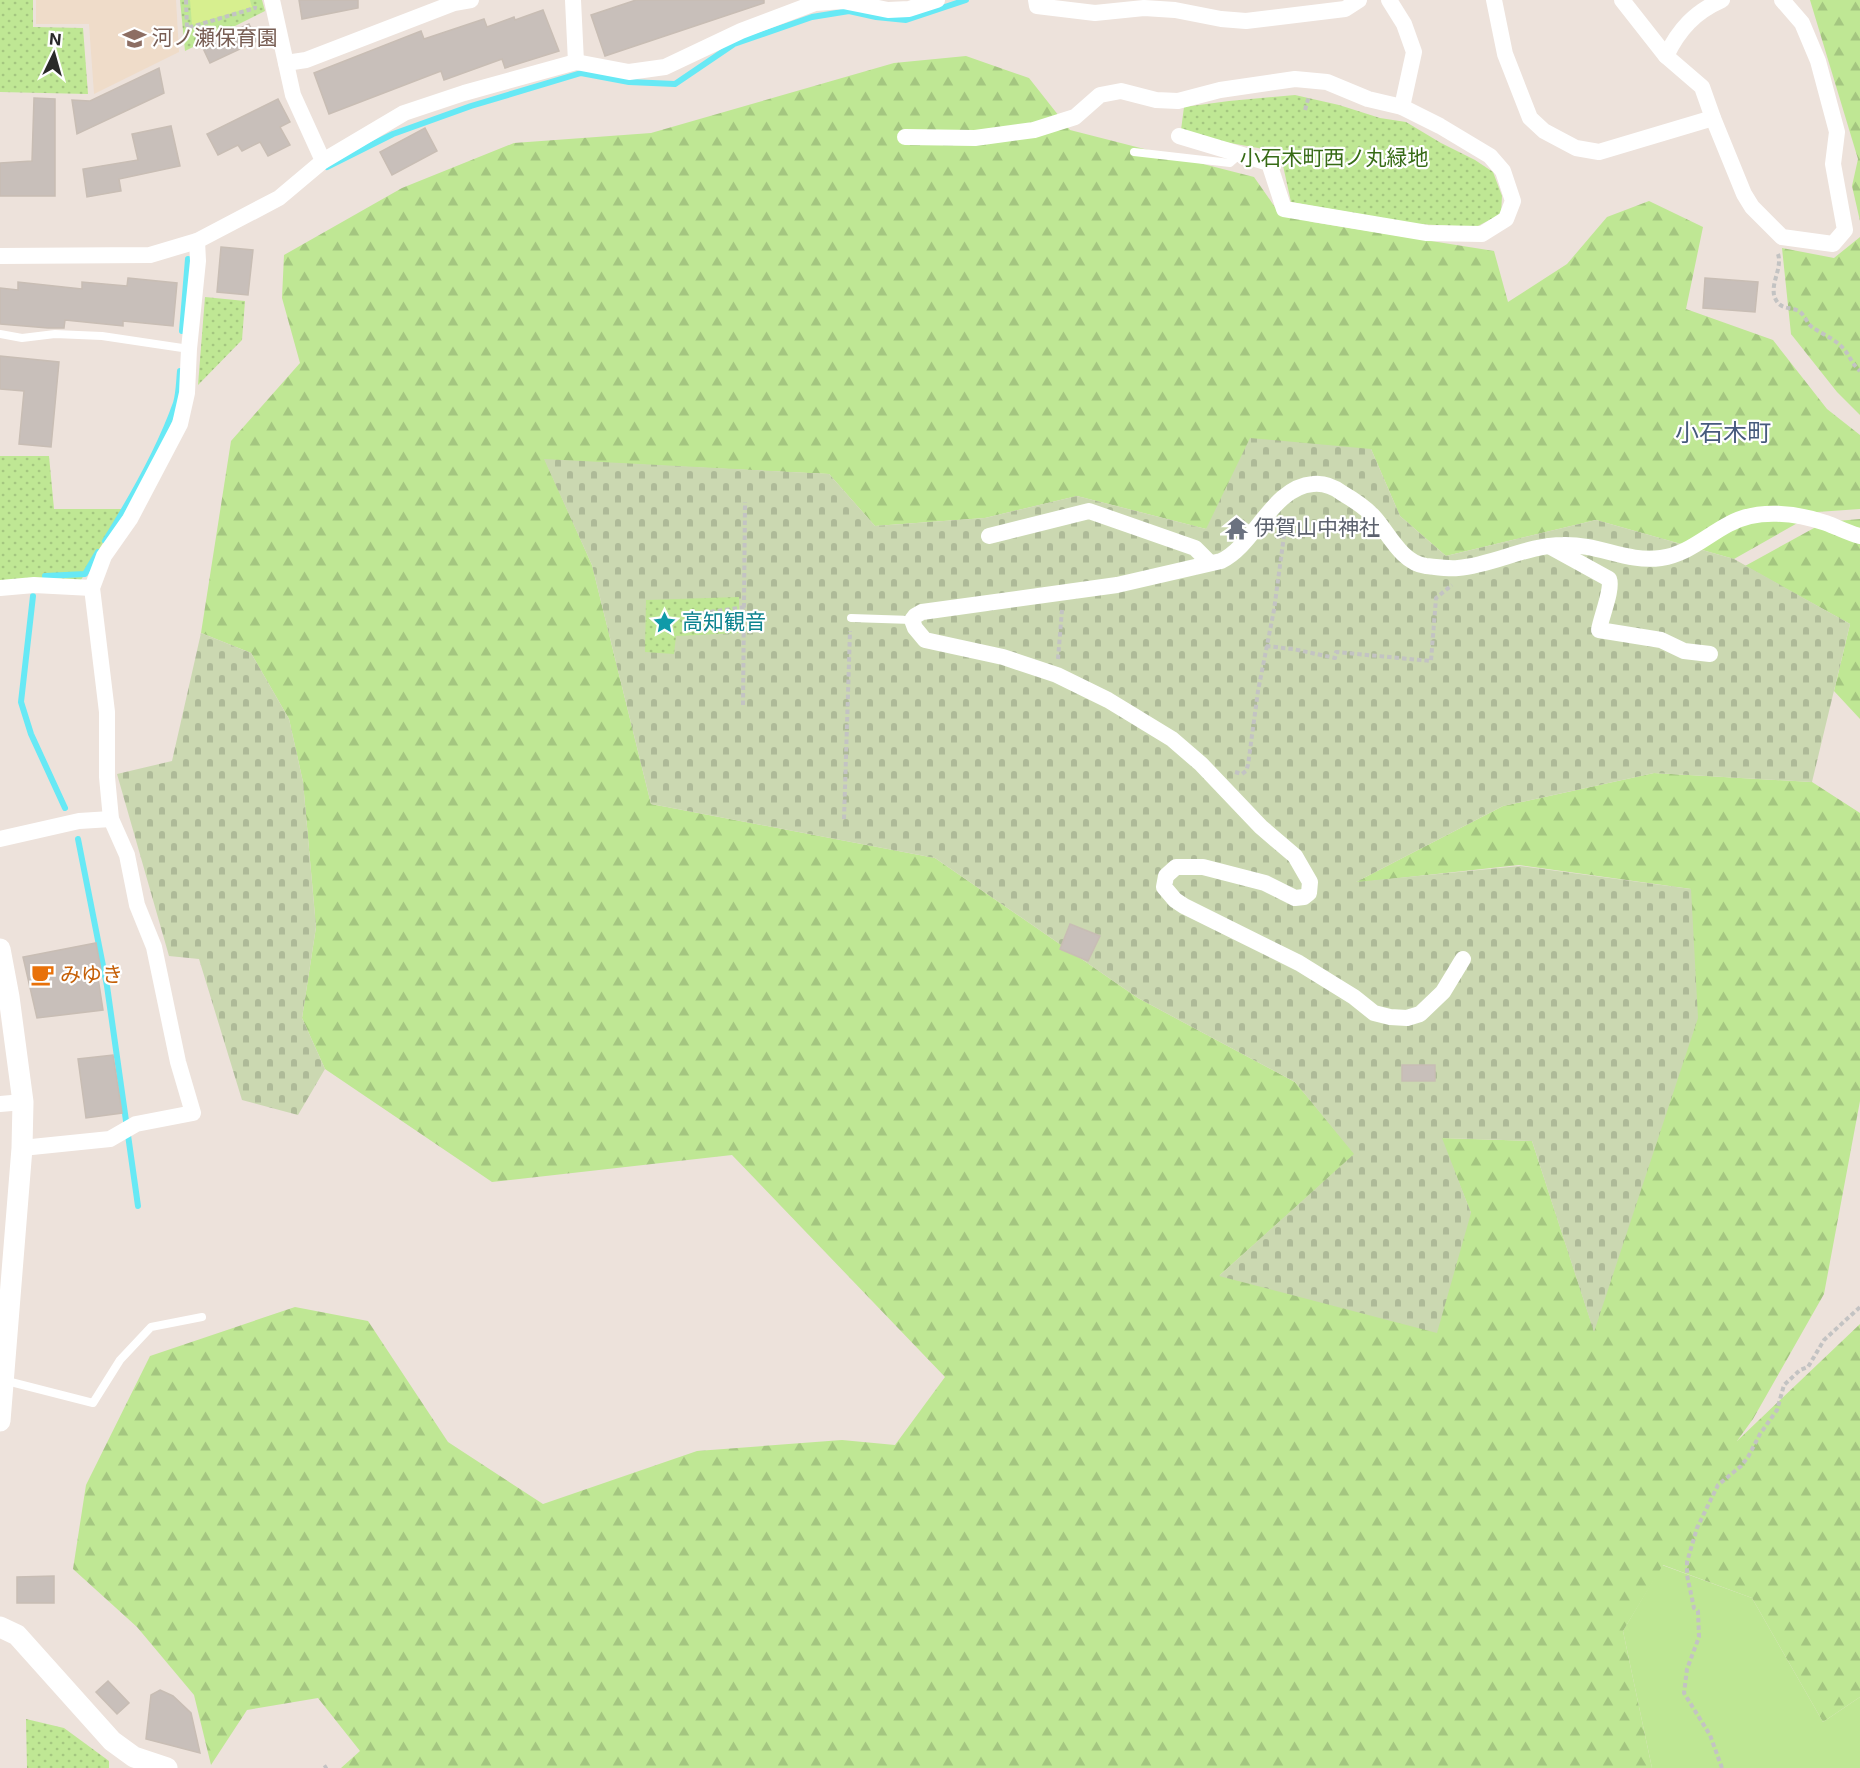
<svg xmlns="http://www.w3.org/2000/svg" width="1860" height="1768" viewBox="0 0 1860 1768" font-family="Inter,'Noto Sans JP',sans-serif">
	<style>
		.education { fill: #efdcc9 }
		.grass { fill: #bfe794 }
		.forest { fill: url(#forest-firs) }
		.cemetery { fill: url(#cemetery-stones) }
		.park { fill: url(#park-dots) }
		.pitch { fill: #d7ef8f }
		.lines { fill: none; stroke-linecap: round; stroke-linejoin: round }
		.stream { stroke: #67e9f5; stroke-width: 6 }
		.building { fill: #c8bfba; stroke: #c8bdb4; stroke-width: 1.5 }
		.path { stroke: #c3c3c3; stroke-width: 4; stroke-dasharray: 4.5 3; stroke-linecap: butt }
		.service { stroke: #fff; stroke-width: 8 }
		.minor { stroke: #fff; stroke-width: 16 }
		.tertiary { stroke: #fff; stroke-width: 21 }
		.labels { text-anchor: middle; stroke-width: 4.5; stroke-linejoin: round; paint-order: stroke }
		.education-label { font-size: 21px; fill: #785e54; stroke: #fff; text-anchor: start }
		.park-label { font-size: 21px; fill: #376b16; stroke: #fff }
		.worship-label { font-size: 21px; fill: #5b616d; stroke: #fff; text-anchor: start }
		.culture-label { font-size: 21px; fill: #0d838f; stroke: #fff; text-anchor: start }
		.food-label { font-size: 21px; fill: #c56008; stroke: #fff; text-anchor: start }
		.quarter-label { font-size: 24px; fill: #475b7d; stroke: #fff }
	</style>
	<defs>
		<pattern id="forest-firs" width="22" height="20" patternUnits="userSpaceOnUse" patternTransform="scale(1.5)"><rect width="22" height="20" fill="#bfe794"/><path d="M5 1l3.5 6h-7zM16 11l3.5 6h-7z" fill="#a4c680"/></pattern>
		<pattern id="cemetery-stones" width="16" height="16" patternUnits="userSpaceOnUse" patternTransform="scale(1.5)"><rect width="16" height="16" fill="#cbd8b1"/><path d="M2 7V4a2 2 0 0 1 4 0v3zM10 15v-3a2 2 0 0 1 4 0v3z" fill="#aeba98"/></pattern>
		<pattern id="park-dots" width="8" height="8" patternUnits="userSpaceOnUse" patternTransform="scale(1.5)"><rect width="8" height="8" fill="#bfe794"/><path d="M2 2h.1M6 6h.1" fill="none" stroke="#a4c680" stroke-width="1.8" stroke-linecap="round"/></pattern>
	</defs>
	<rect width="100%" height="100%" fill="#ede2db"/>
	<path class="education" d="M 36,0 L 176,0 L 179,52 L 94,94 L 89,24 L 36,24 Z"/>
	<path class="grass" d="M 1662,1565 L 1752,1598 L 1823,1722 L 1860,1697 L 1860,1768 L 1652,1768 L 1623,1631 Z"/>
	<g class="forest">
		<path d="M 1810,0 L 1860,0 L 1860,221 L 1852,186 L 1858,159 Z"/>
		<path d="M 966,56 L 1029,78 L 1070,130 L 1254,177 L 1277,210 L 1312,222 L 1494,251 L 1508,302 L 1567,264 L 1607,217 L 1649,201 L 1703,227 L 1686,309 L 1773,340 L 1827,409 L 1860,435 L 1860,509 L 1817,512 L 1734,559 L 1596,520 L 1446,556 L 1400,516 L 1371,449 L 1206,529 L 1077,496 L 985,518 L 875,526 L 829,474 L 545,460 L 592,565 L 651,804 L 935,858 L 1138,998 L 1295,1082 L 1355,1154 L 1220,1275 L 1471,1213 L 1441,1138 L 1532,1141 L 1594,1331 L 1691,889 L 1519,865 L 1354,883 L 1503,806 L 1654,773 L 1812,782 L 1860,813 L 1860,1101 L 1824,1294 L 1753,1419 L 1737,1441 L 1860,1324 L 1860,1697 L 1823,1722 L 1752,1598 L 1663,1565 L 1623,1631 L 1652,1768 L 341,1768 L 360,1751 L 318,1698 L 247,1710 L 211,1765 L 194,1695 L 137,1627 L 73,1569 L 86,1485 L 150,1356 L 295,1307 L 368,1321 L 448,1442 L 543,1504 L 697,1451 L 842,1440 L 895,1445 L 945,1377 L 732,1155 L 492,1182 L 325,1069 L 302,1018 L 316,927 L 303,782 L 289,719 L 251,653 L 201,633 L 231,441 L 300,363 L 282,298 L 284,255 L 402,188 L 514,143 L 651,133 L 894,63 Z"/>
		<path d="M 1860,237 L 1860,415 L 1837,392 L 1791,334 L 1782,248 L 1834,258 Z"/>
		<path d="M 1860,519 L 1860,719 L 1834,691 L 1850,624 L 1745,566 L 1825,522 Z"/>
	</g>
	<g class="cemetery">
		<path d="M 1250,438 L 1371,449 L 1400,516 L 1446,556 L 1596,520 L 1734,559 L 1850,624 L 1812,782 L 1654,773 L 1503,806 L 1356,882 L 1520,866 L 1691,889 L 1698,1018 L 1594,1332 L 1532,1141 L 1442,1138 L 1471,1213 L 1437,1333 L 1219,1276 L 1354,1154 L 1295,1082 L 1138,998 L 935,858 L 651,804 L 592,565 L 544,459 L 829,474 L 875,526 L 985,518 L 1077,496 L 1206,529 Z"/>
		<path d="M 201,633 L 251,653 L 289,719 L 303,782 L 316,927 L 302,1018 L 325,1069 L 298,1115 L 242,1100 L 199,959 L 169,956 L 117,774 L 172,761 Z"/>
	</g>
	<g class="park">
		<path d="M 0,0 L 33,0 L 33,27 L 83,28 L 88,94 L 0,92 Z"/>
		<path d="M 180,0 L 262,0 L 265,11 L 185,51 Z"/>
		<path d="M 1295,95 L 1339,105 L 1380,118 L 1406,122 L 1441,143 L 1475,160 L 1493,172 L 1502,196 L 1501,214 L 1476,227 L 1416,224 L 1291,202 L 1280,152 L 1219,141 L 1181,130 L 1184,107 L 1229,101 Z"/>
		<path d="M 205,297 L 245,301 L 242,340 L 198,385 Z"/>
		<path d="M 0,456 L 49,456 L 54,509 L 123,509 L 81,580 L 0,582 Z"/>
		<path d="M 739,597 L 739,633 L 676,636 L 674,654 L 645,652 L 646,600 Z"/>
		<path d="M 26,1719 L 64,1728 L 109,1761 L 109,1768 L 27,1768 Z"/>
	</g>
	<path class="pitch" d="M 190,0 L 250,0 L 252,7 L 192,25 Z"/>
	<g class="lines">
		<g class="stream">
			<path d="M 327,167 L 393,134 L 471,106 L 581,73 L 629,82 L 675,84 L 734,44 L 812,17 L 849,11 L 876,17 L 906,20 L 966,0"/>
			<path d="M 182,331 L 188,259"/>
			<path d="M 105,541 C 132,498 159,451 176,403 C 179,393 179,381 180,371"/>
			<path d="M 45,576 L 85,574 L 98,552"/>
			<path d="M 33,596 L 21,702 L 31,734 L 65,808"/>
			<path d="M 78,839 L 107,986 L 138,1206"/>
		</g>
	</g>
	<g class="building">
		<path d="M 299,0 L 358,0 L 358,8 L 302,19 Z"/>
		<path d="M 636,0 L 764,0 L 764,3 L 605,56 L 591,15 Z"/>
		<path d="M 543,10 L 559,51 L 505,68 L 502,59 L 444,80 L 441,71 L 329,114 L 314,73 L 421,31 L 424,39 L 484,19 L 487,27 L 514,17 L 515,20 Z"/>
		<path d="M 249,24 L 257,41 L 210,63 L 202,46 Z"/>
		<path d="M 159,68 L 164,93 L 77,134 L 72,100 L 90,101 Z"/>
		<path d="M 34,98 L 55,99 L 55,196 L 0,196 L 0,163 L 32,161 Z"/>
		<path d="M 278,99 L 290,122 L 280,127 L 290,145 L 268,156 L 260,142 L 242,151 L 238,145 L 218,155 L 207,134 Z"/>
		<path d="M 171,126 L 180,166 L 119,179 L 121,191 L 87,197 L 83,169 L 138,160 L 132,134 Z"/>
		<path d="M 425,128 L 437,151 L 392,175 L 380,152 Z"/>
		<path d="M 221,247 L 253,250 L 248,295 L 217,292 Z"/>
		<path d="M 128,278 L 177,283 L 173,326 L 123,321 L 123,326 L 65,320 L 64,328 L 48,328 L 0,324 L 0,288 L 18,290 L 18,282 L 82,289 L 82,282 L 127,286 Z"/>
		<path d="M 1705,278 L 1758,282 L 1755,312 L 1703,308 Z"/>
		<path d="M 0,356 L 59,362 L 51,447 L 19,444 L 24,391 L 0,389 Z"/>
		<path d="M 1070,924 L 1100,936 L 1088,961 L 1060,949 Z"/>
		<path d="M 96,943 L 101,970 L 97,971 L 103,1010 L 37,1018 L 23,957 Z"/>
		<path d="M 113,1055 L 122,1113 L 86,1118 L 78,1059 Z"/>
		<rect x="1402" y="1065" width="33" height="16"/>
		<path d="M 54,1576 L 54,1603 L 17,1603 L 17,1577 Z"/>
		<path d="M 108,1681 L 129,1703 L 117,1714 L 96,1692 Z"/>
		<path d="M 160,1690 L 173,1696 L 191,1713 L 200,1753 L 146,1739 L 151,1695 Z"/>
	</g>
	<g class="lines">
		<g class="path">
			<path d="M 186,0 L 187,28 L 255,8 L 255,6"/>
			<path d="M 1305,110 L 1309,96"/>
			<path d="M 1778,254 C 1783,269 1768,286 1776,300 C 1782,311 1792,306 1800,312 C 1805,316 1807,323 1812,327 C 1822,334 1835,339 1843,348 C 1850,356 1852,364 1860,371"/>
			<path d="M 688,615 L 746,607"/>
			<path d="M 1266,646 L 1293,649 L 1335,658 L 1336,652 L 1431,661 L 1436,598 L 1452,585"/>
			<path d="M 1058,659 L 1062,610"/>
			<path d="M 743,705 L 745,502"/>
			<path d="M 1235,772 L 1242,774 L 1246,771 L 1248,765 L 1258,691 L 1274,610 L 1286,521"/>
			<path d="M 844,819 L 850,631"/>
			<path d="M 324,1768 L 327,1766"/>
			<path d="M 1722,1768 L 1710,1735 L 1684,1693 L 1687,1669 L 1699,1637 L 1698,1611 L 1694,1608 L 1687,1575 L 1687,1562 L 1697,1528 L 1718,1485 L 1741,1466 L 1748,1457 L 1760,1434 L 1777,1410 L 1784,1385 L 1800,1370 L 1808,1367 L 1824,1340 L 1860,1307"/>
		</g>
		<g class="service">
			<path d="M 1134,152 L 1230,163 L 1240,154"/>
			<path d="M 0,334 L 22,338 L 55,334 L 102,336 L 189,349"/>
			<path d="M 851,618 L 912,620"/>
			<path d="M 3,1380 L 93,1403 L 120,1360 L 151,1327 L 202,1317"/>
		</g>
		<g class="minor">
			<path d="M 272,0 L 293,95 L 323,161"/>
			<path d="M 573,0 L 576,62"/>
			<path d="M 1036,0 L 1037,6 L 1095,13 L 1144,8 L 1175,10 L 1221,19 L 1246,21 L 1345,9 L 1359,0"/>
			<path d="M 1389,0 L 1404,24 L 1414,52 L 1402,107"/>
			<path d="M 1494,0 L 1505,54 L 1530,118 L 1544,131 L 1576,148 L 1599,152 L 1713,118"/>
			<path d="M 1622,0 L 1666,56 L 1702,87 L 1713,118 L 1744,194 L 1752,207 L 1782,237 L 1833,244 L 1845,230 L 1833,164 L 1837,132 L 1818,61 L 1802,23 L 1782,0"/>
			<path d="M 1666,56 C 1679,29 1695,12 1722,0"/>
			<path d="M 286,63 L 306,60 L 454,3 L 471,0"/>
			<path d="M 905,137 L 975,138 L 1034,130 L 1075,117 L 1100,95 L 1121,91 L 1156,100 L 1178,101 L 1220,90 L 1295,79 L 1327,82 L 1368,99 L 1402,107 L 1440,126 L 1490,156 L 1503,171 L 1513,201 L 1506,219 L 1482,234 L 1427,233 L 1284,209 L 1269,163 L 1179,136"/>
			<path d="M 0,256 L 150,255 L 197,241 L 279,198 L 323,161 L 404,113 L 464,93 L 576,62 L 629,72 L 665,67 L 741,31 L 815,3 L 843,1 L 888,10 L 909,9 L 937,0"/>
			<path d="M 989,536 L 1089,511 L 1195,548 L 1210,563"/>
			<path d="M 1549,546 L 1609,579 C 1613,589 1601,617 1599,630 L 1661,640 L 1684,651 L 1710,654"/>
			<path d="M 0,588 L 34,585 L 92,588"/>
			<path d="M 0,839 L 79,821 L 111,819"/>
			<path d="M 1463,959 L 1443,992 L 1420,1014 L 1407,1018 L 1390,1017 L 1374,1013 L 1354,997 L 1299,963 L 1184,906 L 1175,900 L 1164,887 L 1166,876 L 1176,867 L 1203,867 L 1265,883 L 1295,898 L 1304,897 L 1309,893 L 1310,882 L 1295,856 L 1261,827 L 1201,764 L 1172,739 L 1108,700 L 1057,675 L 1003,657 L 925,640 L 915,628 L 912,620 L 915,616 L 922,612 L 1117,585 L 1221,561 C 1255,545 1272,487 1313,484 C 1323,483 1334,487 1342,493 C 1354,500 1366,508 1375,518 C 1389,534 1402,563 1426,566 C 1436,567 1448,569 1458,568 C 1494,565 1527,545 1563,545 C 1599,544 1627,563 1661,558 C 1688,554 1706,536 1729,524 C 1758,508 1796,513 1826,523 C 1837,527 1848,533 1860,536"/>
			<path d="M 0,1104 L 23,1102"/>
			<path d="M 22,1148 L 110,1139 L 136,1124 L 193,1113 L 178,1062 L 154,947 L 137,905 L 127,855 L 111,819 L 107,777 L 107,712 L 92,588 L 104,556 L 130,519 L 180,424 L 187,393 L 189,349 L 198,261 L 197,241"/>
		</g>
		<g class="tertiary">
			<path d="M 0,949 L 9,997 L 23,1102 L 22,1148 L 0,1421"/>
			<path d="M 0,1627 L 17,1635 L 112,1741 L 134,1757 L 167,1768"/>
		</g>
	</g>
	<defs>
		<symbol id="school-bare" viewBox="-9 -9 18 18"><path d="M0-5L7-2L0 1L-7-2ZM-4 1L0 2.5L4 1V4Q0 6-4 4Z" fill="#8d6e63" stroke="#fff" stroke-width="2.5" paint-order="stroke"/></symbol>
		<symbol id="temple-bare" viewBox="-9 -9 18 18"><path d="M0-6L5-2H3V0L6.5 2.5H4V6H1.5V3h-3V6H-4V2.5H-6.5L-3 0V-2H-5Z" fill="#6b7280" stroke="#fff" stroke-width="2.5" paint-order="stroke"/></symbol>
		<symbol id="sight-bare" viewBox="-9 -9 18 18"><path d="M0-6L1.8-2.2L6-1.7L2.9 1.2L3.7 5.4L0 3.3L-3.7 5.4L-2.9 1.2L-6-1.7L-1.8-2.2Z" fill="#0f9aa8" stroke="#fff" stroke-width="2.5" paint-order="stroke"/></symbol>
		<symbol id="cafe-bare" viewBox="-9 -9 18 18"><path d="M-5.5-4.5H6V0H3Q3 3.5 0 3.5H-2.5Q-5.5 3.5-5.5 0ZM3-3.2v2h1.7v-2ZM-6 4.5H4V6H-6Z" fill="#e8710a" stroke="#fff" stroke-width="2.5" paint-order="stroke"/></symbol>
	</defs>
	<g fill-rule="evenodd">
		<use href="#school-bare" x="118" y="22" width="33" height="33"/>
		<use href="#temple-bare" x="1220" y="512" width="33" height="33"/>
		<use href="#sight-bare" x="648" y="606" width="33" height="33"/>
		<use href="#cafe-bare" x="26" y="958" width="33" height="33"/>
	</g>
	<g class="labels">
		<g class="education-label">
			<text x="152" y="45">河ノ瀬保育園</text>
		</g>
		<g class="park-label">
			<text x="1334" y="165">小石木町西ノ丸緑地</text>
		</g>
		<g class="worship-label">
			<text x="1254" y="535">伊賀山中神社</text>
		</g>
		<g class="culture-label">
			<text x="682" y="629">高知観音</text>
		</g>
		<g class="food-label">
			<text x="60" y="982">みゆき</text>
		</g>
		<g class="quarter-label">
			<text x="1723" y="441">小石木町</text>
		</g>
	</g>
	<g transform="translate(54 54) rotate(5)" stroke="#ffffff" stroke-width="4.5" paint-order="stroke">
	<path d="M0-4.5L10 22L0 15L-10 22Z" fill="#2a2a2a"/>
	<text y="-9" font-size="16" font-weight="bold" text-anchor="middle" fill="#2a2a2a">N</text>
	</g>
</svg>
